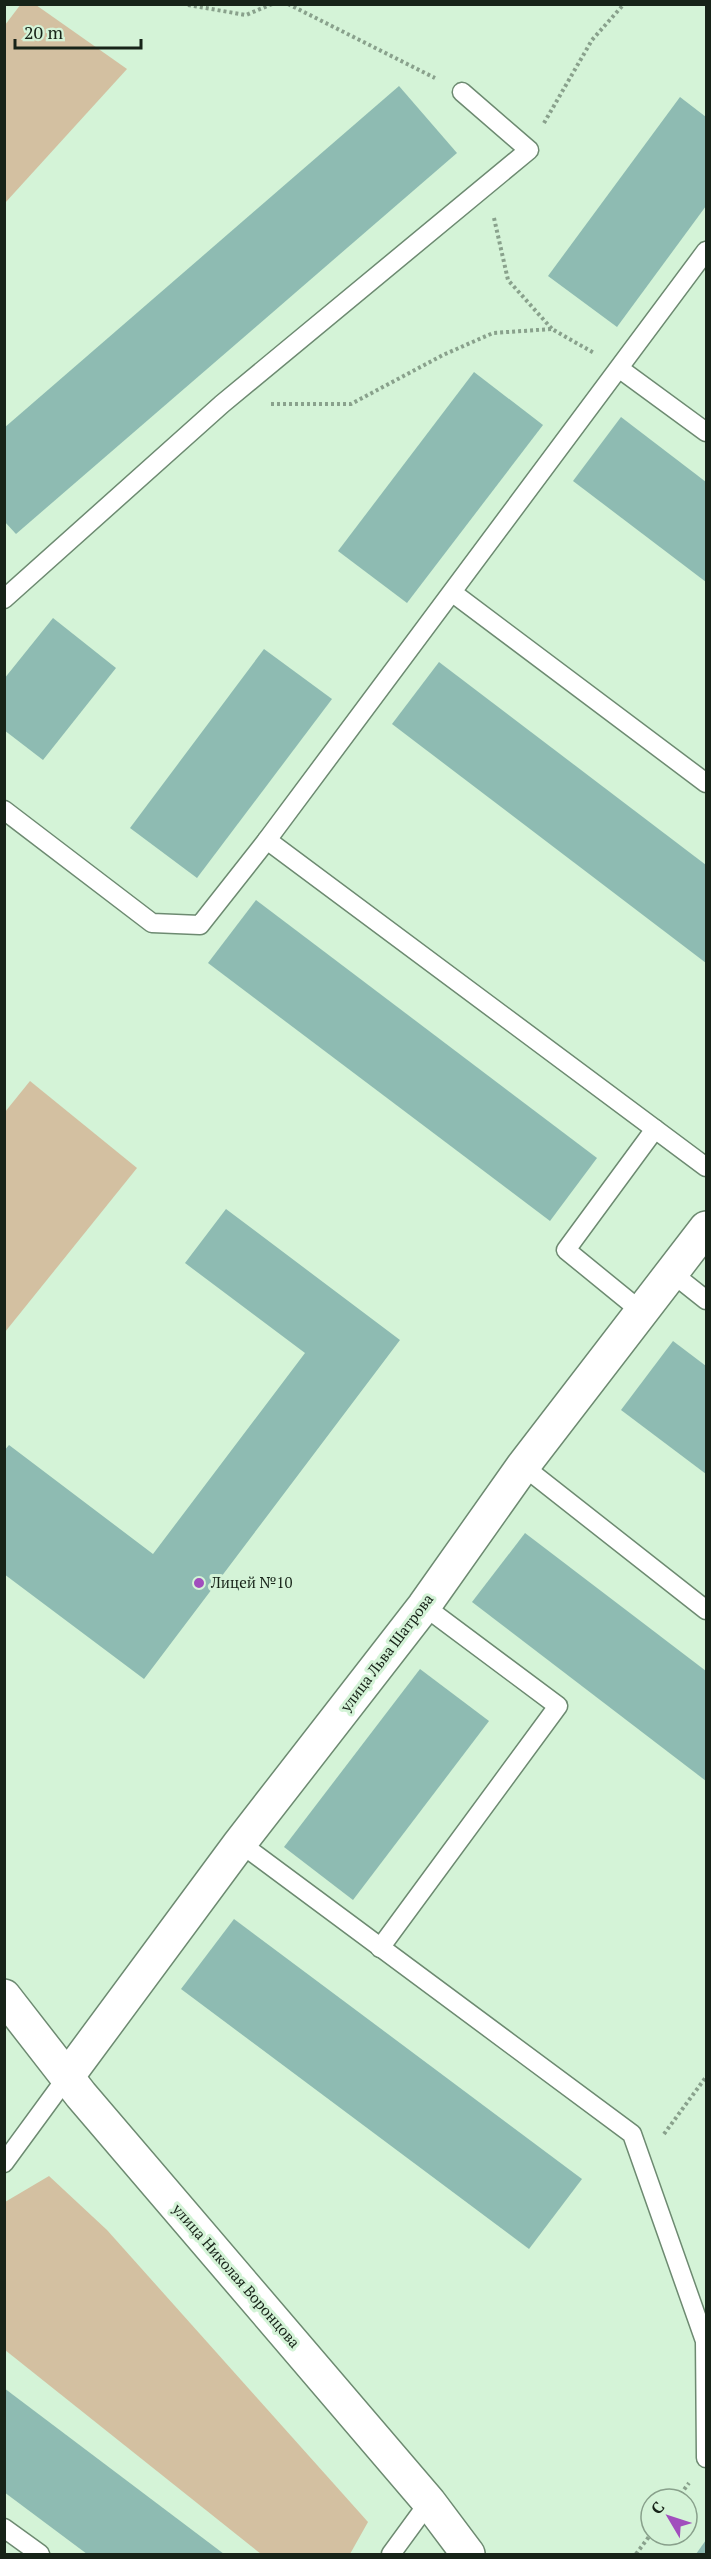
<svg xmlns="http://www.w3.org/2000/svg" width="711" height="2559" viewBox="0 0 711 2559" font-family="'PT Serif',serif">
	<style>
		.green { fill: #d3c0a1 }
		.building { fill: #8ebbb2 }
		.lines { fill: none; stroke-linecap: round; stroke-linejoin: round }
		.service-casing { stroke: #6d8a71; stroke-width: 21 }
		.minor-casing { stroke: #6d8a71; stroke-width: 36 }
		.path { stroke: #89a18c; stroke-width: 4; stroke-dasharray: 3 3; stroke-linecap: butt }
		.service { stroke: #fff; stroke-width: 18 }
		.minor { stroke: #fff; stroke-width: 33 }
		.poi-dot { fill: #a14ebd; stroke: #d4f3d7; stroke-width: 2 }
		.labels { text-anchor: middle; stroke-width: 6; stroke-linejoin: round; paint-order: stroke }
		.poi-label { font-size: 15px; fill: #172318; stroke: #d4f3d7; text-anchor: start }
		.street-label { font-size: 15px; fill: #172318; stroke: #d4f3d7 }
	</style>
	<rect width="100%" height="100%" fill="#d4f3d7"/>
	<g class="green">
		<path d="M 21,4 L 36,5 L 127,69 L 5,203 L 5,25 Z"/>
		<path d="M 30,1081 L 137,1168 L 5,1332 L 5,1112 Z"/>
		<path d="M 49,2176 L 107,2230 L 368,2522 L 350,2554 L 261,2554 L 5,2350 L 5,2202 Z"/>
	</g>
	<g class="building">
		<path d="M 399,86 L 457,153 L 16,534 L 4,521 L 4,428 Z"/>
		<path d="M 680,97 L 706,117 L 706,206 L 617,327 L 548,276 Z"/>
		<path d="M 474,372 L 543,425 L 407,603 L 338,551 Z"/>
		<path d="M 621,417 L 706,482 L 706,582 L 573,481 Z"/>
		<path d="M 53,618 L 116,668 L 43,760 L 4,730 L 4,679 Z"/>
		<path d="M 264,649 L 332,699 L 197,878 L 130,828 Z"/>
		<path d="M 439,662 L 706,865 L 706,963 L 392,724 Z"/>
		<path d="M 256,900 L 597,1158 L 550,1221 L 208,963 Z"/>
		<path d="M 226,1209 L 400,1340 L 144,1679 L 4,1574 L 4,1451 L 9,1445 L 153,1554 L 305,1353 L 185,1263 Z"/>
		<path d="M 673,1341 L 706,1366 L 706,1474 L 621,1410 Z"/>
		<path d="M 525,1533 L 706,1671 L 706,1781 L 472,1602 Z"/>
		<path d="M 420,1669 L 489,1721 L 353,1900 L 284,1847 Z"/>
		<path d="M 234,1919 L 582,2179 L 529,2249 L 181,1989 Z"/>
		<path d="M 4,2388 L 224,2554 L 87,2554 L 4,2492 Z"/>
		<path d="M 706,2540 L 706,2554 L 696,2554 Z"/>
	</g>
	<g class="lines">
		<defs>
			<g id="service">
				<path d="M 620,369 L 706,432"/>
				<path d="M 453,593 L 706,783"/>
				<path d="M 4,599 L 222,404 L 529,150 L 462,92"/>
				<path d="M 4,810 L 152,923 L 200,925 L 267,840 L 706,251"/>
				<path d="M 267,840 L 706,1167"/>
				<path d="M 672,1273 L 706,1300"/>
				<path d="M 642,1312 L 566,1250 L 655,1129"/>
				<path d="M 523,1466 L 706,1610"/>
				<path d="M 240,1843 L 632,2134 L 705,2341 L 706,2458"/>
				<path d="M 380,1948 L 558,1706 L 424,1606"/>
				<path d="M 4,2163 L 67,2077"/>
				<path d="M 4,2528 L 40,2554"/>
				<path d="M 391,2554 L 429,2502"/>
			</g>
			<g id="minor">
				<path d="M 4,1996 L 81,2095 L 429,2502 L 468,2554"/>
				<path d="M 67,2077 L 240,1843 L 424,1606 L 523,1466 L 706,1228"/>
			</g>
		</defs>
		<use href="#service" class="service-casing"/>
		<use href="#minor" class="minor-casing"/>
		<g class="path">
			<path d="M 288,4 L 435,78"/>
			<path d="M 188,5 L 246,15 L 272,4"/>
			<path d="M 544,123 L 592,40 L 624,4"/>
			<path d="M 494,218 L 508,280 L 552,329"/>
			<path d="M 271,404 L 351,404 L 443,355 L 493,333 L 552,329 L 594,353"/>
			<path d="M 664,2134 L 706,2077"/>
			<path d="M 677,2499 L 689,2483"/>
			<path d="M 636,2554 L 651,2534"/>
		</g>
		<use href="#service" class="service"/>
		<use href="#minor" class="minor"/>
	</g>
	<circle class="poi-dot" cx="199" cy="1583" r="6"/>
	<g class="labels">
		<g class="poi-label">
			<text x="211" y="1588">Лицей №10</text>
		</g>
		<g class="street-label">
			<text transform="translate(387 1653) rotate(-53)" y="5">улица Льва Шатрова</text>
			<text transform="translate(236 2276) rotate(49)" y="5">улица Николая Воронцова</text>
		</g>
	</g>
	<rect width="711" height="2559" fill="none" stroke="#172318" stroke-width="12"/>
	<g transform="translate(669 2517) rotate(309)"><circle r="28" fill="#d4f3d7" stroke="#88a08b" stroke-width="1.5"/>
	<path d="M0-4.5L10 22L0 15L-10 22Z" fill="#a14ebd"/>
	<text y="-9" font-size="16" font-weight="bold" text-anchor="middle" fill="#172318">С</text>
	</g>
	<path d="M15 39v9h126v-9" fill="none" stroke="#172318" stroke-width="3"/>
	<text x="24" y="39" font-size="18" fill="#172318" stroke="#d4f3d7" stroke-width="4.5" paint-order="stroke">20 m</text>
</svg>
